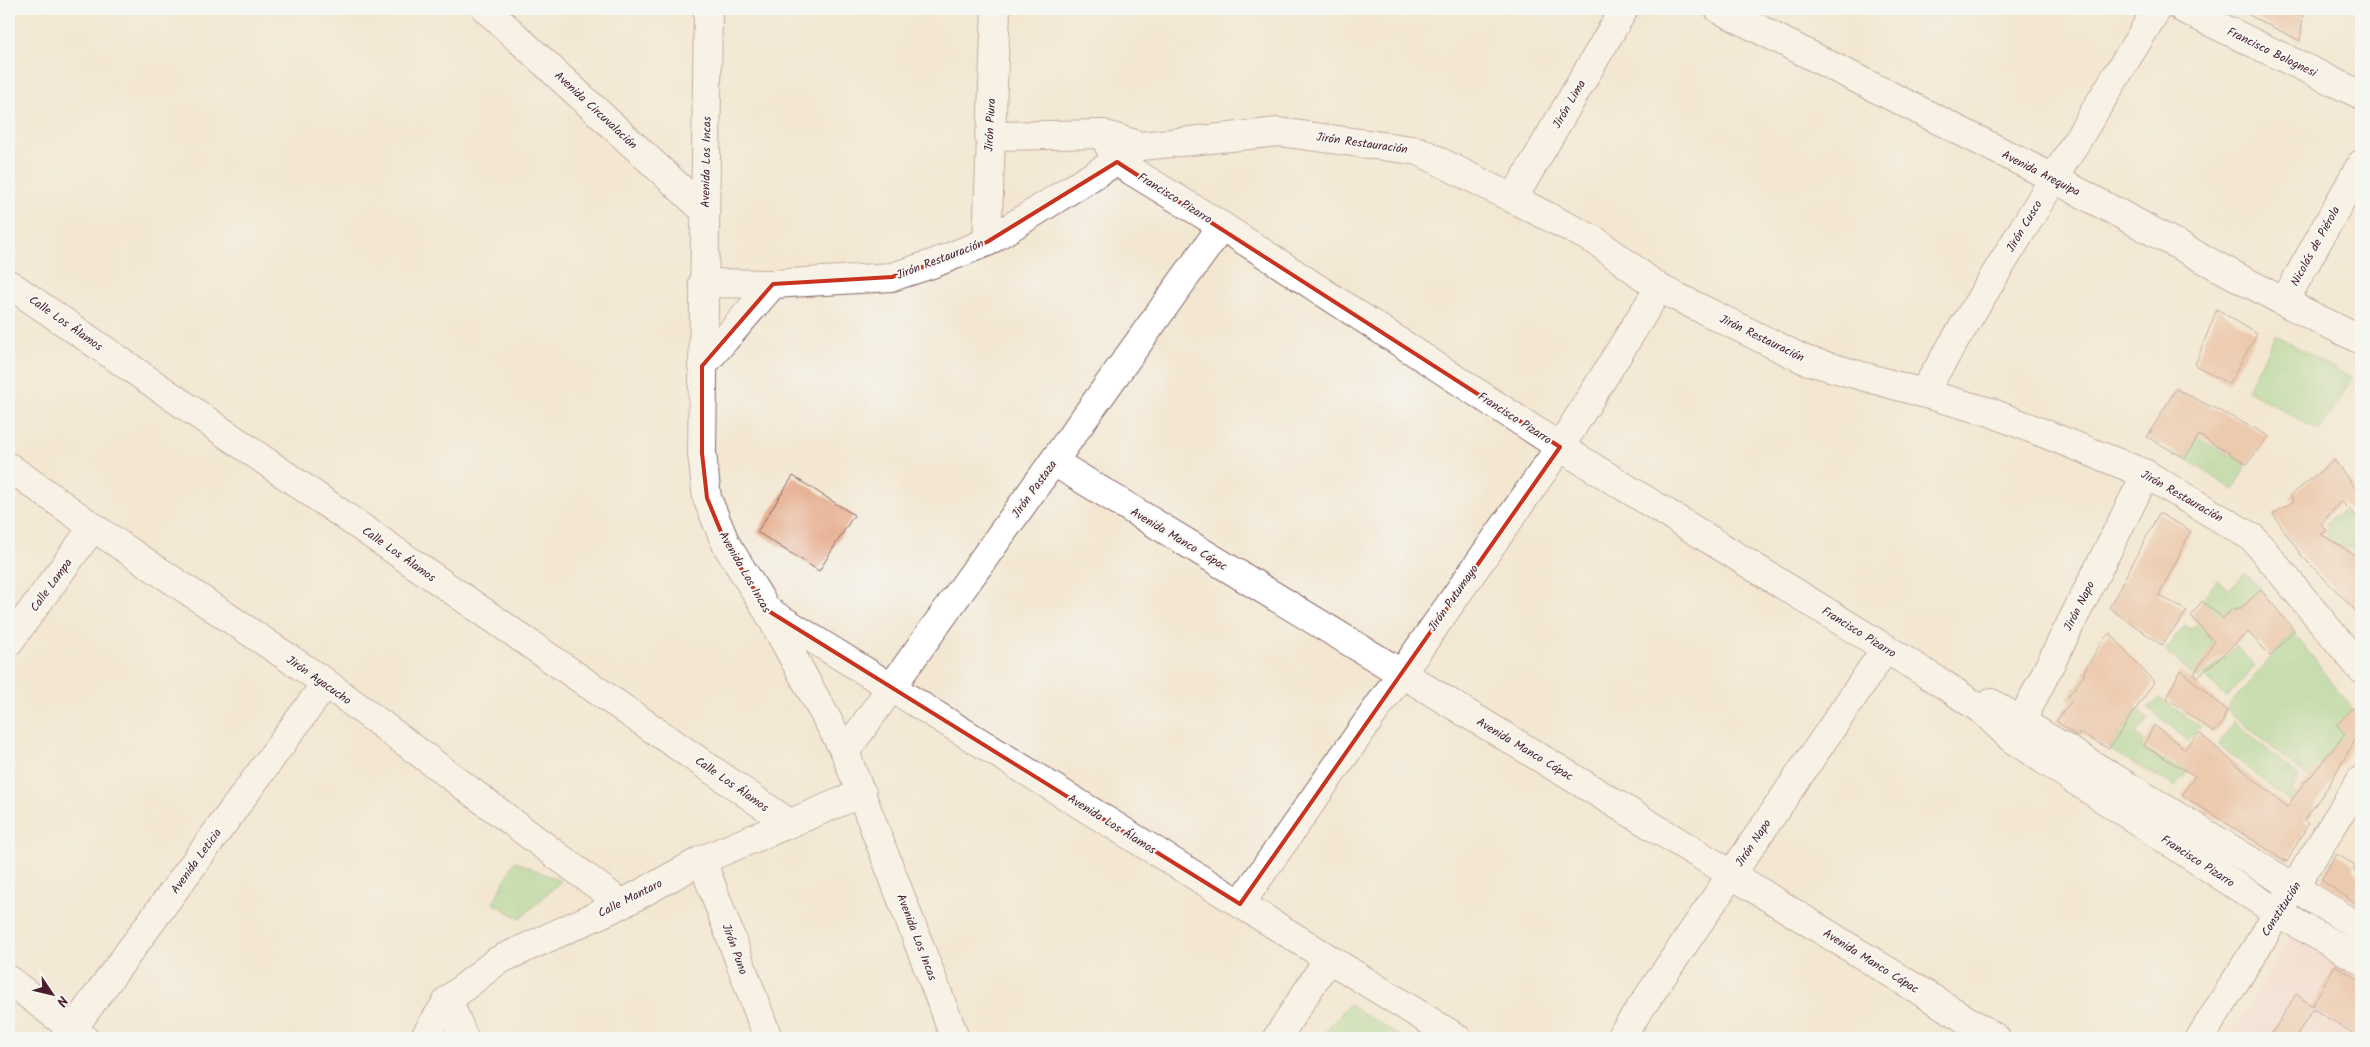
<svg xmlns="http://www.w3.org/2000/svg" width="2370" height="1047" viewBox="0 0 2370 1047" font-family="Kalam,sans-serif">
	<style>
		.built { fill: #f7d0cf }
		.green { fill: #94d186; stroke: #6f7858 }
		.building { fill: #e5a684 }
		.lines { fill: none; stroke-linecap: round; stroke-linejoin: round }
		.minor-casing { stroke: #856565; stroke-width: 30 }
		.minor { stroke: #fff; stroke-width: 28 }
		.marked { fill: none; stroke: #c8321e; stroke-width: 4; stroke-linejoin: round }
		.labels { text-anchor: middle; stroke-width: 4; stroke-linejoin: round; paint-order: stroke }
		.street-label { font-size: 12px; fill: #4a1f2b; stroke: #f6f6f2 }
	</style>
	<rect width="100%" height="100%" fill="#f6f6f2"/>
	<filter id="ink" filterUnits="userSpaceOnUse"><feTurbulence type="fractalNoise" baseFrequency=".02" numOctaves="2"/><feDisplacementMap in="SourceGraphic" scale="10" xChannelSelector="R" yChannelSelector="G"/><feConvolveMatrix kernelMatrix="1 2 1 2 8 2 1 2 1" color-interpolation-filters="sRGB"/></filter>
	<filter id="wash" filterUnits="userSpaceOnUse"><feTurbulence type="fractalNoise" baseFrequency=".0096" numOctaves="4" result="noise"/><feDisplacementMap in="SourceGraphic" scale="20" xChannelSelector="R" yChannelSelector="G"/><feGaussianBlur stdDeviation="1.12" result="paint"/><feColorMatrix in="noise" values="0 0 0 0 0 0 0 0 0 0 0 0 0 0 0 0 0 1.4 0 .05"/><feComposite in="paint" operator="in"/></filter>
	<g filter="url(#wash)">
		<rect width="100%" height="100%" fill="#f3e7d2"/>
		<path class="built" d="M 2293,932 L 2361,977 L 2361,1038 L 2230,1038 Z"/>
		<g class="green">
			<path d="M 2276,335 L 2352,378 L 2319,431 L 2247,390 Z"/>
			<path d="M 2197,438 L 2247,464 L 2234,490 L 2185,458 Z"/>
			<path d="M 2342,511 L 2361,527 L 2361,553 L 2349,547 L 2328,560 L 2323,540 L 2328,534 L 2327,523 Z"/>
			<path d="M 2245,573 L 2261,590 L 2241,608 L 2232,609 L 2205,632 L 2213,643 L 2206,655 L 2209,666 L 2198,679 L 2165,651 L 2185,625 L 2191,629 L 2215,612 L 2202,601 L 2217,580 L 2229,589 Z"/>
			<path d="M 2293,632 L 2352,708 L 2338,725 L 2345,734 L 2319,766 L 2333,778 L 2323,790 L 2226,709 Z"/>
			<path d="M 2236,646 L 2255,666 L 2226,698 L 2204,675 Z"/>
			<path d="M 2159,698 L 2200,726 L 2188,741 L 2148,707 Z"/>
			<path d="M 2136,709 L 2148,719 L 2136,734 L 2143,740 L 2142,747 L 2176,768 L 2189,748 L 2201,753 L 2176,787 L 2109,749 Z"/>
			<path d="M 2234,721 L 2298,776 L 2292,792 L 2313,807 L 2308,817 L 2219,745 Z"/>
			<path d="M 515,861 L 561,881 L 520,919 L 493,903 Z"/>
			<path d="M 1349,1004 L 1403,1038 L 1320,1038 Z"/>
		</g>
		<g id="blocks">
			<g class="building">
				<path d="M 2237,9 L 2284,9 L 2303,16 L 2300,41 Z"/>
				<path d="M 2217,309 L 2257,334 L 2229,384 L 2195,365 Z"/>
				<path d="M 2176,389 L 2228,415 L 2269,436 L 2247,464 L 2199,435 L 2185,458 L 2147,437 Z"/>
				<path d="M 2334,460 L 2361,496 L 2361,521 L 2341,501 L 2321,524 L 2327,531 L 2321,534 L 2361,559 L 2361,616 L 2301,555 L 2273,514 L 2294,501 L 2290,496 Z"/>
				<path d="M 793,476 L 854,515 L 819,571 L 757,532 Z"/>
				<path d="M 2159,513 L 2191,531 L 2159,595 L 2187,611 L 2162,645 L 2109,608 Z"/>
				<path d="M 2261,590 L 2294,630 L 2271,656 L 2248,632 L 2198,677 L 2194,674 L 2214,642 L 2191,616 L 2202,601 L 2223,618 L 2232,609 L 2241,608 Z"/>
				<path d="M 2110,633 L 2154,682 L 2109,749 L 2079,732 L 2078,737 L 2056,721 L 2071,702 L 2067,698 L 2085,674 L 2083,673 L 2102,641 Z"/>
				<path d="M 2180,670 L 2227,710 L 2222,724 L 2214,733 L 2167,698 Z"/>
				<path d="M 2352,708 L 2361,719 L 2361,730 L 2327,788 L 2304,821 L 2308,824 L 2287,862 L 2182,795 L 2195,776 L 2144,746 L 2154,725 L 2185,749 L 2199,733 L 2287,807 L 2306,780 L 2307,781 L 2345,734 L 2337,725 Z"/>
				<path d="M 2336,854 L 2354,864 L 2354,871 L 2361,876 L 2361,907 L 2321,880 Z"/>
				<path d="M 2335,965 L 2361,981 L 2361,1038 L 2313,1009 L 2295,1038 L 2269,1038 L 2296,994 L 2312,1006 Z"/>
			</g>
		</g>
	</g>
	<g filter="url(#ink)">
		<use href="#blocks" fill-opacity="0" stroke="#856565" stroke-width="1"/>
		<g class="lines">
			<defs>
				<g id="minor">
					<path d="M 486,9 L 705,211"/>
					<path d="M 708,9 L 702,453 L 707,498 L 726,544 L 767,610 L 845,752 L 955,1038"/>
					<path d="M 1719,9 L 2053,178 L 2284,302 L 2361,340"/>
					<path d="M 2183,9 L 2361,95"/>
					<path d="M 1103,134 L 1117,162 L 1222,226 L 1560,447 L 1943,684 L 1983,711 L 2012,739 L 2278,913 L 2361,960"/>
					<path d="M 989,136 L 1103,134 L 1141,146 L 1279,132 L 1419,151 L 1596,241 L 1659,288 L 1805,360 L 1990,412 L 2146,474 L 2253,538 L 2361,669"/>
					<path d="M 1513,199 L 1624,9"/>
					<path d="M 987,242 L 996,9"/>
					<path d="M 703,283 L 773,284 L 892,277 L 932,264 L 987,242 L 1131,152"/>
					<path d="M 9,284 L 789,823"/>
					<path d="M 2284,302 L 2361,164"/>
					<path d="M 702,366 L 773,284"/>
					<path d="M 1923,393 L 2157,9"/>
					<path d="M 1054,462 L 1731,874 L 1996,1038"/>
					<path d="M 9,467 L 93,527 L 326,683 L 622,904"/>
					<path d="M 768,611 L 1457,1038"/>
					<path d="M 9,642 L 93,527"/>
					<path d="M 1991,703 L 2361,928"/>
					<path d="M 2013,738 L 2146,474"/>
					<path d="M 845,752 L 1222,226"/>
					<path d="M 702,860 L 768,1038"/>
					<path d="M 1240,904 L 1560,447 L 1659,288"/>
					<path d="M 9,980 L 84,1038"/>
					<path d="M 448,1000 L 464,1038"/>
					<path d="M 66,1038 L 326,683"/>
					<path d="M 424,1038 L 448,1000 L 497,961 L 622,904 L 702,860 L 862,793"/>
					<path d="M 1277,1038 L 1328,959"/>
					<path d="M 1620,1038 L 1886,648"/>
					<path d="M 2200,1038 L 2361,780"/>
				</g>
			</defs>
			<use href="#minor" class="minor-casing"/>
			<use href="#minor" class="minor"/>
		</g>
	</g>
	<path d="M0 0H2370V1047H0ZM 1117,162 L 1560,447 L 1240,904 L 767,610 L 726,544 L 707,498 L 702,453 L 702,366 L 773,284 L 892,277 L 932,264 L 987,242 Z" fill="#f3e7d2" fill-opacity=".55" fill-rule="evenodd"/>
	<path class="marked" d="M 1117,162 L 1560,447 L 1240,904 L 767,610 L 726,544 L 707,498 L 702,453 L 702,366 L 773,284 L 892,277 L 932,264 L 987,242 Z"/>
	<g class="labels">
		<g class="street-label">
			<text transform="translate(2272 52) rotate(26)" y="4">Francisco Bolognesi</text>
			<text transform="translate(1569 104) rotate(-60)" y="4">Jirón Lima</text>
			<text transform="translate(596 110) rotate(43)" y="4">Avenida Circuvalación</text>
			<text transform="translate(990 125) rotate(-87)" y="4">Jirón Piura</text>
			<text transform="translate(1362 143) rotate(8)" y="4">Jirón Restauración</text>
			<text transform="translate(706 162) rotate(-89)" y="4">Avenida Los Incas</text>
			<text transform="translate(2041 173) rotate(27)" y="4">Avenida Arequipa</text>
			<text transform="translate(1175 198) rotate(32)" y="4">Francisco Pizarro</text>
			<text transform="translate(2024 226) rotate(-59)" y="4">Jirón Cusco</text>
			<text transform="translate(2315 246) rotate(-61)" y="4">Nicolás de Piérola</text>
			<text transform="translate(940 259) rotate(-21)" y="4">Jirón Restauración</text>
			<text transform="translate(66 323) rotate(35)" y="4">Calle Los Álamos</text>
			<text transform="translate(1762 338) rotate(26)" y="4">Jirón Restauración</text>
			<text transform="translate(1515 418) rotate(33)" y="4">Francisco Pizarro</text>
			<text transform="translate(1034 489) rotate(-54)" y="4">Jirón Pastaza</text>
			<text transform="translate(2182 496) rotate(30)" y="4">Jirón Restauración</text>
			<text transform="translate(1179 539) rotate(31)" y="4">Avenida Manco Cápac</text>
			<text transform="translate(399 554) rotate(35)" y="4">Calle Los Álamos</text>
			<text transform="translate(745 572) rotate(60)" y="4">Avenida Los Incas</text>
			<text transform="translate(51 585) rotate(-54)" y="4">Calle Lampa</text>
			<text transform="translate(1453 598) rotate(-55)" y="4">Jirón Putumayo</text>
			<text transform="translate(2079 606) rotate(-63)" y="4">Jirón Napo</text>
			<text transform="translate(1859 632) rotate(32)" y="4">Francisco Pizarro</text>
			<text transform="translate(319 680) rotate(35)" y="4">Jirón Ayacucho</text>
			<text transform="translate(1525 749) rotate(31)" y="4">Avenida Manco Cápac</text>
			<text transform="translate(732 784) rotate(35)" y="4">Calle Los Álamos</text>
			<text transform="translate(1112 824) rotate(32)" y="4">Avenida Los Álamos</text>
			<text transform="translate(1753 843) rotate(-56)" y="4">Jirón Napo</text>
			<text transform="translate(196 861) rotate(-54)" y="4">Avenida Leticia</text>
			<text transform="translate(2198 861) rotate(33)" y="4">Francisco Pizarro</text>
			<text transform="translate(630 898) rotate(-27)" y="4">Calle Mantaro</text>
			<text transform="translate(2281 909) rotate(-57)" y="4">Constitución</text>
			<text transform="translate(917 937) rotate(69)" y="4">Avenida Los Incas</text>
			<text transform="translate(735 949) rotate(70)" y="4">Jirón Puno</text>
			<text transform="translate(1871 961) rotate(32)" y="4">Avenida Manco Cápac</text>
		</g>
	</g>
	<rect width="2370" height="1047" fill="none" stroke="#f6f6f2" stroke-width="30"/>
	<g transform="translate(52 994) rotate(125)" stroke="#f6f6f2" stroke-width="4" paint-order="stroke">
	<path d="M0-4L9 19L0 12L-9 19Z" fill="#4a1f2b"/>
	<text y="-8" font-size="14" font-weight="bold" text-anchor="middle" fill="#4a1f2b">N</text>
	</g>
</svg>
